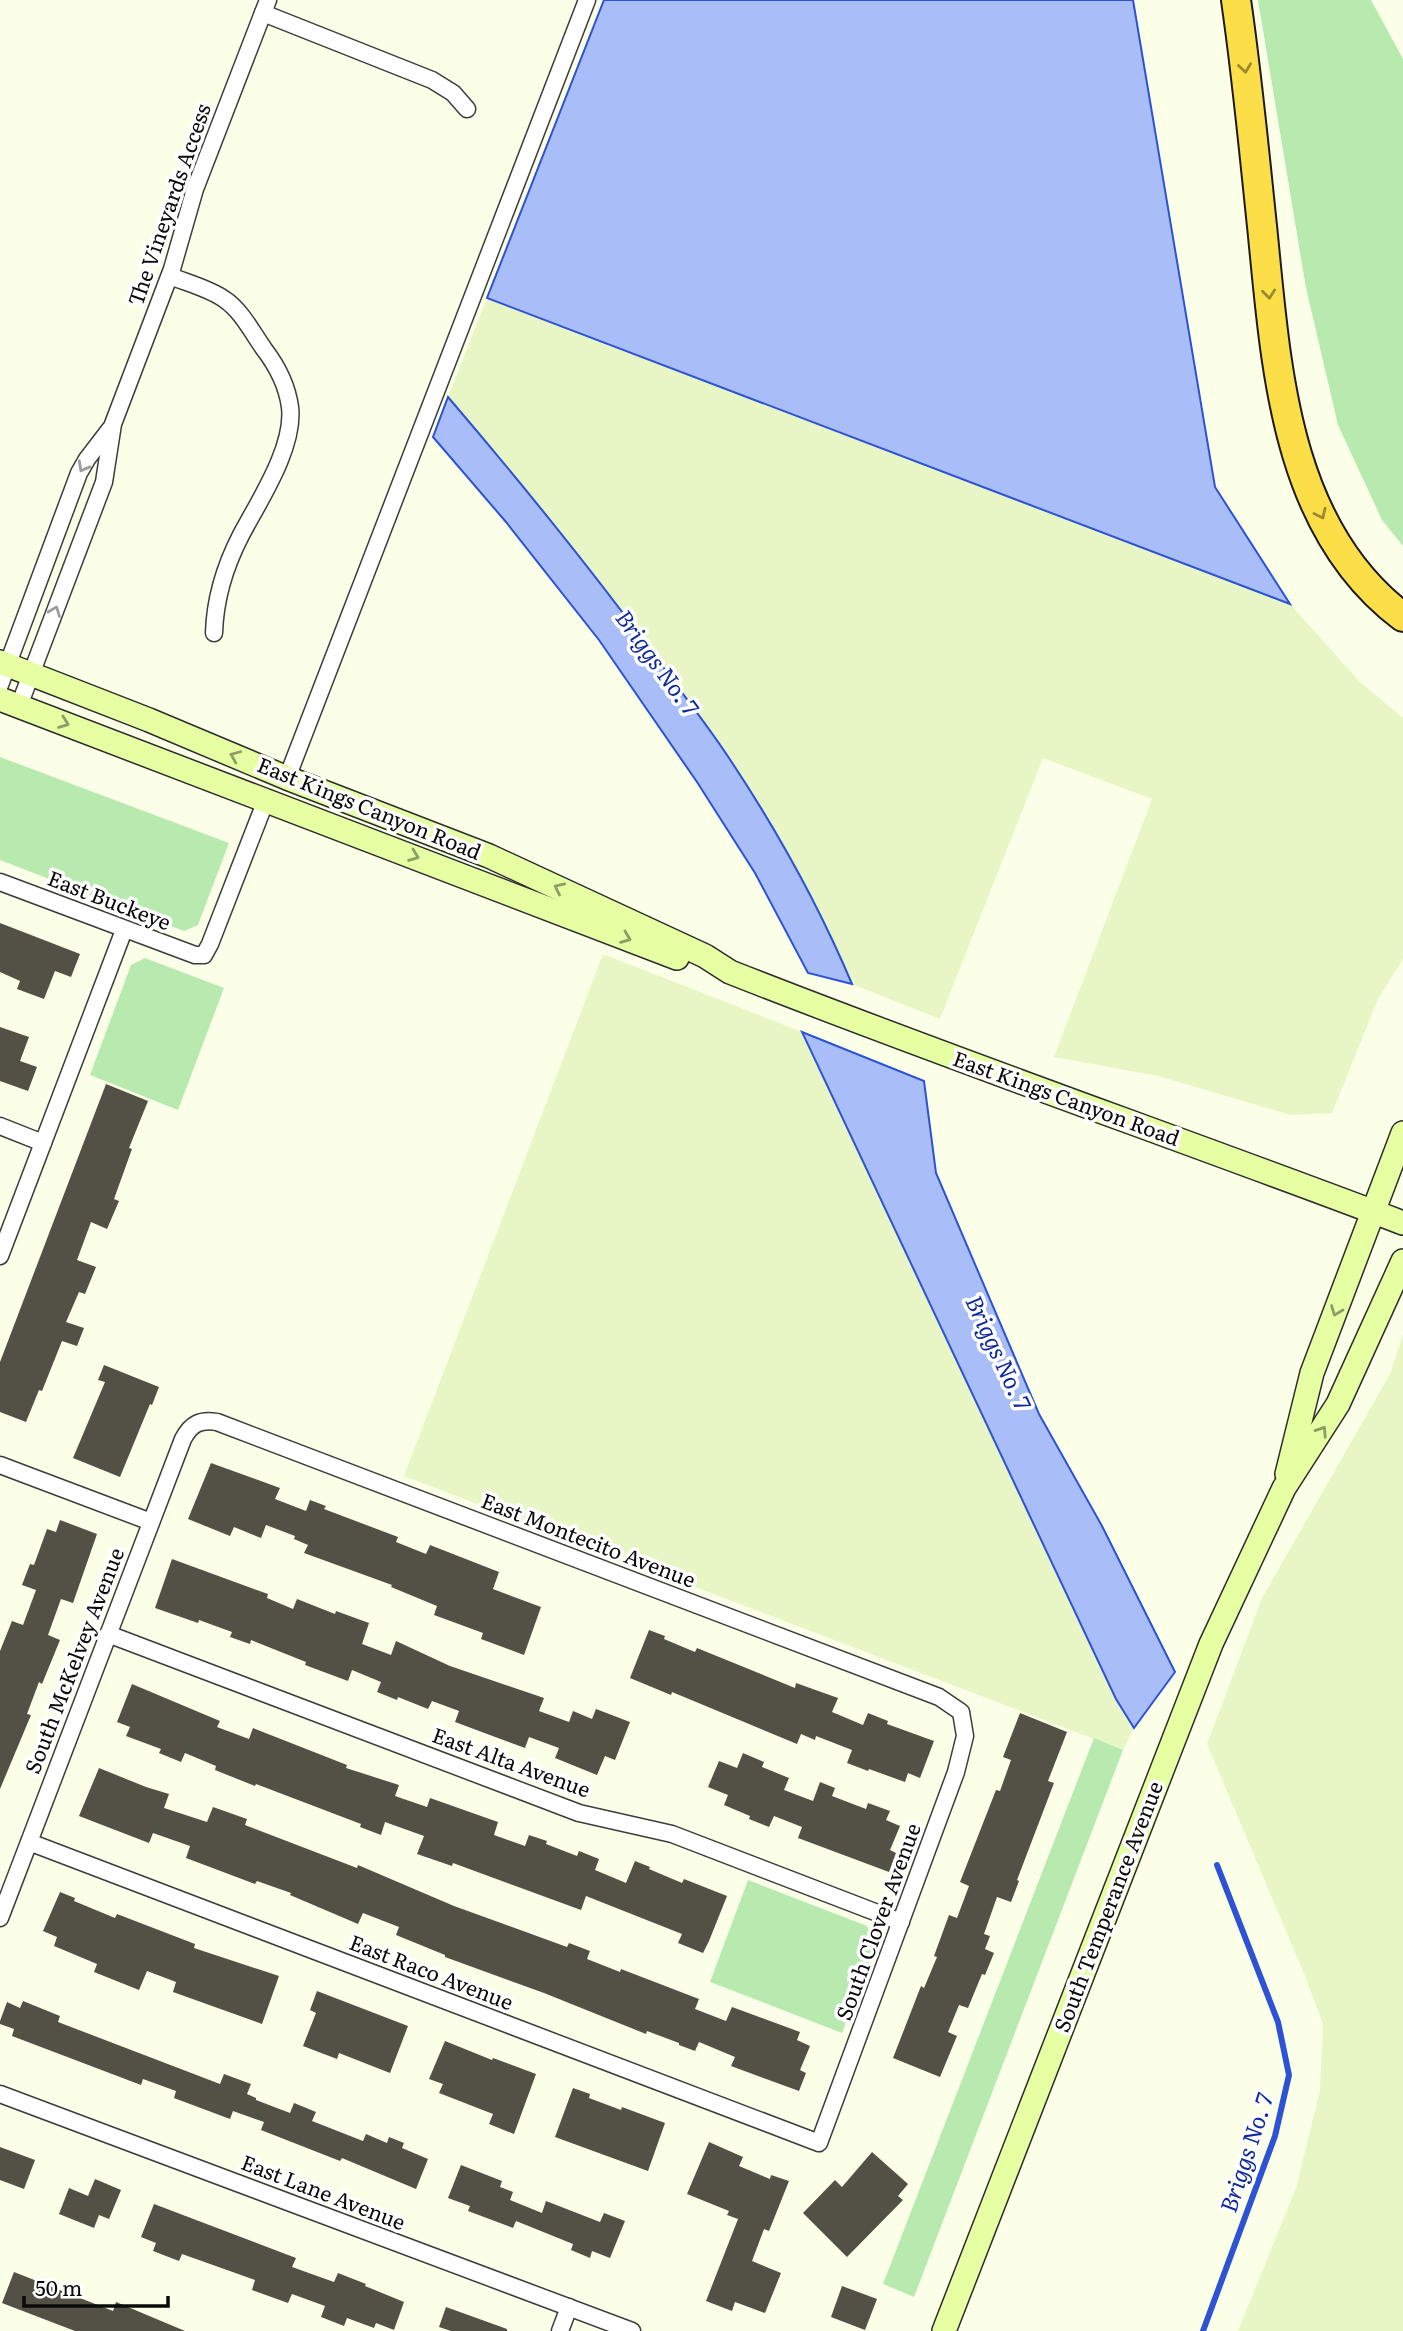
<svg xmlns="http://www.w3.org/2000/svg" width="1403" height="2331" viewBox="0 0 1403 2331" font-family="Literata,serif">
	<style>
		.farmland { fill: #e8f6c6 }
		.green { fill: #b8eab0 }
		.water { fill: #a9bdf9; stroke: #2d52d3; stroke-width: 2 }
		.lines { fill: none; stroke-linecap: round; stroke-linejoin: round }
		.stream { stroke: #2d52d3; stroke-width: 6 }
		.building { fill: #535046 }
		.minor-casing { stroke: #3d3d3d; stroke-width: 19 }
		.secondary-casing { stroke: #2c2c2c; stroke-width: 26 }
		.motorway-casing { stroke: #1b1b1b; stroke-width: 32 }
		.minor { stroke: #fff; stroke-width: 16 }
		.secondary { stroke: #e6ffa2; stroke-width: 23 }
		.motorway { stroke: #fcde48; stroke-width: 28 }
		.oneway { stroke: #9b892f }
		.oneway2 { stroke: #9d9d9d }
		.oneway3 { stroke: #8e9d65 }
		.labels { text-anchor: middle; stroke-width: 7; stroke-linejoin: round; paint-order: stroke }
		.street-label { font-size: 21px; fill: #0a0a0a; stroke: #fff }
		.water-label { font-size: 23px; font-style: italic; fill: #0f2aa0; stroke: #fff }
	</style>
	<rect width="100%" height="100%" fill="#fbffe7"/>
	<g class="farmland">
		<path d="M 487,298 L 1290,604 L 1360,682 L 1403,718 L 1403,959 L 1378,999 L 1332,1113 L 1291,1115 L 1158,1076 L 1054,1057 L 1152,799 L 1043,758 L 940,1019 L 852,984 L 829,931 L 788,853 L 731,759 L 629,620 L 530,494 L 448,397 Z"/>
		<path d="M 603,954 L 802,1032 L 1116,1699 L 1134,1728 L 1123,1750 L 404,1476 Z"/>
		<path d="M 1403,1334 L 1403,2331 L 1238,2331 L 1296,2188 L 1320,2090 L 1323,2024 L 1305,1976 L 1207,1744 L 1262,1598 L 1390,1374 Z"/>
	</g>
	<g class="green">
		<path d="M 1258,0 L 1371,0 L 1403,59 L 1403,546 L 1382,520 L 1338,425 L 1306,288 Z"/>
		<path d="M 0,757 L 229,843 L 198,925 L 184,931 L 0,860 Z"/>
		<path d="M 145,958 L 224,988 L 178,1110 L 90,1075 L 131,965 Z"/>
		<path d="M 1094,1738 L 1123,1750 L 914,2297 L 883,2284 Z"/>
		<path d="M 748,1880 L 867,1926 L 875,1947 L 842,2033 L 710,1982 Z"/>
	</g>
	<g class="water">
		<path d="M 604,0 L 1133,0 L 1215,487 L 1290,604 L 487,298 Z"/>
		<path d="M 448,397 C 524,486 597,576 666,671 C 688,701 711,730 731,761 C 778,832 819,906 852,984 L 808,973 L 755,873 L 697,782 L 599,640 L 506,522 L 433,437 Z"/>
		<path d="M 802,1032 L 924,1081 L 936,1173 L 1039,1414 L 1102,1526 L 1175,1672 L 1134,1728 L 1116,1699 Z"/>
	</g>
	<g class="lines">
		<path class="stream" d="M 1203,2331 L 1275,2136 L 1289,2075 L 1278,2022 L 1217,1865"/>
	</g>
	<g class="building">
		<path d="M 0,923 L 80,954 L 71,977 L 55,971 L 44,999 L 17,989 L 20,981 L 0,972 Z"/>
		<path d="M 0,1027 L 29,1037 L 20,1061 L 37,1067 L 28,1091 L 0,1081 Z"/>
		<path d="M 106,1084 L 148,1101 L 129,1148 L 132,1149 L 114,1199 L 119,1201 L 107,1229 L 91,1222 L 77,1260 L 96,1267 L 85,1294 L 79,1292 L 66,1322 L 84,1328 L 77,1346 L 62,1341 L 42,1391 L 39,1390 L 26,1422 L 0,1412 L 0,1362 Z"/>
		<path d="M 104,1365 L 159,1387 L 152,1405 L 150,1404 L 120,1477 L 73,1458 L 105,1382 L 98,1380 Z"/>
		<path d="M 211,1463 L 280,1488 L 275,1499 L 306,1511 L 310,1500 L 326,1506 L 324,1509 L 398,1537 L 396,1542 L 426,1554 L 430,1545 L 499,1572 L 493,1589 L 541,1607 L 524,1655 L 481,1639 L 483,1633 L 434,1615 L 437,1606 L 391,1587 L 392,1585 L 304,1553 L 308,1545 L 294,1539 L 295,1536 L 266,1525 L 261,1538 L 234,1527 L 230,1536 L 188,1519 Z"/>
		<path d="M 60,1520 L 97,1534 L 73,1603 L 61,1599 L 48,1635 L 60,1640 L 42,1684 L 39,1682 L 27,1714 L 31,1715 L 0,1789 L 0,1651 L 12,1621 L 23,1625 L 36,1590 L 22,1585 L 30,1564 L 34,1565 L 47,1529 L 56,1532 Z"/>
		<path d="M 172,1559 L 268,1594 L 267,1598 L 293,1609 L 297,1599 L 335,1614 L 336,1611 L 369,1623 L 362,1644 L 391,1655 L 396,1641 L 450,1666 L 544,1698 L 539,1711 L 569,1722 L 573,1711 L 592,1719 L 596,1709 L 630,1722 L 615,1760 L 605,1756 L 597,1775 L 555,1758 L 559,1748 L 529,1737 L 525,1748 L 455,1722 L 459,1711 L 432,1701 L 428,1709 L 398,1697 L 397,1700 L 377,1692 L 381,1682 L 352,1670 L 348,1681 L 305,1665 L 306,1662 L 251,1640 L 250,1644 L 230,1637 L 232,1632 L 199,1620 L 198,1623 L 155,1608 Z"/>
		<path d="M 649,1630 L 665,1636 L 664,1639 L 695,1652 L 697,1648 L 795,1688 L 796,1683 L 838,1698 L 832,1712 L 863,1725 L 868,1713 L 888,1721 L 887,1724 L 934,1741 L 920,1778 L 908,1773 L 905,1782 L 869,1769 L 868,1771 L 847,1763 L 852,1750 L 816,1736 L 815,1740 L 801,1734 L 797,1744 L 672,1692 L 671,1695 L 630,1678 Z"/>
		<path d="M 132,1684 L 220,1721 L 217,1727 L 249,1739 L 253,1728 L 347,1765 L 346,1768 L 399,1785 L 395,1796 L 427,1807 L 430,1798 L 498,1822 L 494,1835 L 525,1846 L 529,1835 L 547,1841 L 546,1844 L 577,1856 L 579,1851 L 599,1859 L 595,1870 L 626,1883 L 635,1861 L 650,1867 L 649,1869 L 682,1883 L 684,1879 L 727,1896 L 709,1941 L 703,1953 L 678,1943 L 682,1934 L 586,1896 L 581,1910 L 453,1863 L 452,1866 L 417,1854 L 424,1836 L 385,1822 L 381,1835 L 360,1827 L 361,1824 L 256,1784 L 255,1786 L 215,1770 L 216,1766 L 185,1753 L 181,1762 L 159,1753 L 161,1749 L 126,1736 L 130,1727 L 117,1722 Z"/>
		<path d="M 1020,1713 L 1067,1732 L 1048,1781 L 1054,1783 L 1017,1880 L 1019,1881 L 1011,1902 L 997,1897 L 984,1934 L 990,1936 L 985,1949 L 994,1953 L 985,1975 L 982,1974 L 968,2008 L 959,2005 L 948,2032 L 957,2036 L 940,2077 L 893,2058 L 921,1986 L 924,1988 L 937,1957 L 934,1956 L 949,1915 L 957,1918 L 969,1886 L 960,1882 L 996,1790 L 1000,1791 L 1011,1760 L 1003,1757 Z"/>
		<path d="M 743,1753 L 764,1762 L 762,1767 L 789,1778 L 784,1790 L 813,1801 L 820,1782 L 835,1788 L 832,1796 L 866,1809 L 868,1803 L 890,1811 L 886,1820 L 900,1826 L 890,1850 L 896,1853 L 889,1872 L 798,1838 L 802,1827 L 774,1816 L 769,1827 L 749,1819 L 750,1816 L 724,1805 L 728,1795 L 708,1787 L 719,1761 L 737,1768 Z"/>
		<path d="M 99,1768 L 146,1787 L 169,1794 L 164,1808 L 207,1822 L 213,1807 L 247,1819 L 245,1825 L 357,1868 L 358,1865 L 454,1906 L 567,1947 L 569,1943 L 590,1951 L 587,1959 L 620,1972 L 621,1969 L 699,1999 L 695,2009 L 726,2021 L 732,2007 L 800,2032 L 797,2040 L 810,2046 L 800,2070 L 806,2073 L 799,2091 L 731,2066 L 735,2057 L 699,2042 L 695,2051 L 679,2045 L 679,2043 L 647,2031 L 646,2034 L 544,1993 L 445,1957 L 445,1955 L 396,1935 L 399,1927 L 363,1913 L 358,1924 L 290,1895 L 291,1893 L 257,1881 L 255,1884 L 186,1858 L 190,1846 L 153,1833 L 149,1843 L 79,1816 Z"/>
		<path d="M 60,1892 L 75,1898 L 74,1901 L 115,1918 L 117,1914 L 195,1944 L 194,1948 L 279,1976 L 262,2024 L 173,1992 L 176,1982 L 147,1971 L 139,1990 L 94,1972 L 97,1964 L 54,1946 L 57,1937 L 43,1931 Z"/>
		<path d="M 317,1991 L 408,2026 L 390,2073 L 339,2053 L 337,2059 L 303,2046 L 316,2013 L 310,2010 Z"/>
		<path d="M 23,2001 L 60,2016 L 58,2022 L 220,2084 L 224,2074 L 251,2084 L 247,2094 L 256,2098 L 256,2100 L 290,2113 L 294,2103 L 316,2112 L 312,2121 L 363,2141 L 366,2134 L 387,2143 L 389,2137 L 404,2143 L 402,2148 L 428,2159 L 416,2189 L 342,2158 L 340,2161 L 261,2130 L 264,2122 L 233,2111 L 230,2119 L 174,2098 L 176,2091 L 143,2079 L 141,2085 L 12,2036 L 14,2029 L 0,2024 L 0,2021 L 7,2002 L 20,2008 Z"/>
		<path d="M 445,2041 L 492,2060 L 493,2058 L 536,2074 L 514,2134 L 489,2124 L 493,2114 L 439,2093 L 443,2084 L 429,2079 Z"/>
		<path d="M 573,2088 L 590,2094 L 589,2098 L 621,2110 L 622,2107 L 665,2123 L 648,2171 L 555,2137 Z"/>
		<path d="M 709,2142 L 743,2157 L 739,2166 L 770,2179 L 771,2175 L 789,2181 L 769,2231 L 764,2229 L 752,2261 L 781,2273 L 765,2313 L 735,2302 L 732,2311 L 706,2301 L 738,2219 L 727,2215 L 729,2211 L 687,2194 Z"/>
		<path d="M 0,2147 L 35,2160 L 24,2189 L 0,2180 Z"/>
		<path d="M 872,2152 L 908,2184 L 898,2196 L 903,2200 L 847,2257 L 803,2213 L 835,2180 L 842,2187 Z"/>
		<path d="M 461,2165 L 502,2181 L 500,2187 L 513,2192 L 510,2200 L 542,2213 L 546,2201 L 600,2222 L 604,2213 L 625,2221 L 610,2258 L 592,2251 L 590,2258 L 571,2250 L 573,2244 L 516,2221 L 513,2228 L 468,2211 L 470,2206 L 448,2198 Z"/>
		<path d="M 95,2179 L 121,2190 L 109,2219 L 99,2215 L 94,2228 L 59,2214 L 69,2188 L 88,2196 Z"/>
		<path d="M 154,2204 L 296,2258 L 292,2267 L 334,2282 L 338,2273 L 366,2284 L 365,2286 L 404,2302 L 394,2330 L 376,2323 L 374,2328 L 347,2318 L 344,2326 L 321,2317 L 325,2306 L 292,2294 L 288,2303 L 252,2290 L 255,2280 L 182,2254 L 179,2261 L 153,2251 L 156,2243 L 141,2237 Z"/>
		<path d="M 14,2272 L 113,2311 L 116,2302 L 185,2331 L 75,2331 L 2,2303 Z"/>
		<path d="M 842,2286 L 877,2299 L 865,2330 L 831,2317 Z"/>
		<path d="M 446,2307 L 507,2329 L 507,2331 L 451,2331 L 439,2327 Z"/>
	</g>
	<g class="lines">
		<defs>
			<g id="minor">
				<path d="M 263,13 L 432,80 L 453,93 L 467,109"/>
				<path d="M 170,276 C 187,283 208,288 224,299 C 241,310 252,332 264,349 C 277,366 287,385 290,407 C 295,447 259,501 241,535 C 225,566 215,598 214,633"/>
				<path d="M 0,685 L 79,473 L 87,459 L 110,429"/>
				<path d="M 19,706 L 104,482 L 113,424 L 172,269 L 195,189 L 268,0"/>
				<path d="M 287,778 L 587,0"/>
				<path d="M 0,882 L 195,955 L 204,955 L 210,944 L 266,800"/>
				<path d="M 0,1126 L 43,1143"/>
				<path d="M 0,1256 L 124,930"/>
				<path d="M 0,1465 L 151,1522"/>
				<path d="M 108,1634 L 579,1813 L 672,1834 L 901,1922"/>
				<path d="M 0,1918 C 61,1758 122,1598 183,1439 C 191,1424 200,1419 217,1422 L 939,1697 L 961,1712 L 965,1736 L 956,1772 L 819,2143 L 29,1842"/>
				<path d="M 0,2094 L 632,2331"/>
				<path d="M 560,2331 L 569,2307"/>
			</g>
			<g id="secondary">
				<path d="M 0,662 L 149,720 L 287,778 L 489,856 L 705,956 L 730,972 C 953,1060 1179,1138 1403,1223"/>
				<path d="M 0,699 L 677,958"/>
				<path d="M 1287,1474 L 1312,1373 L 1403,1133"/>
				<path d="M 944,2331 L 1211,1644 L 1284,1488 L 1338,1404 L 1403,1261"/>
			</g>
			<path id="motorway" d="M 1236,0 C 1247,75 1254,150 1262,226 C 1276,363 1283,527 1403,617"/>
		</defs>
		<use href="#minor" class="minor-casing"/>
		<use href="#secondary" class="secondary-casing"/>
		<use href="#motorway" class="motorway-casing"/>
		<use href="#minor" class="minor"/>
		<use href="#secondary" class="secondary"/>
		<use href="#motorway" class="motorway"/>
	</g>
	<defs><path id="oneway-chevron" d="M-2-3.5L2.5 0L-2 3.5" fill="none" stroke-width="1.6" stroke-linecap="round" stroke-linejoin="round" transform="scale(1.75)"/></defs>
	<g class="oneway">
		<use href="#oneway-chevron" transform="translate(1245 68) rotate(82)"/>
		<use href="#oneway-chevron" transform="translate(1269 294) rotate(84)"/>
		<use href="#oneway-chevron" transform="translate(1321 514) rotate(65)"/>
	</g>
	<g class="oneway2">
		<use href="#oneway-chevron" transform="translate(83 467) rotate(119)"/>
		<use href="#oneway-chevron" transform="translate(55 611) rotate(-69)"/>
	</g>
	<g class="oneway3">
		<use href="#oneway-chevron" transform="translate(64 723) rotate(21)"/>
		<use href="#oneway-chevron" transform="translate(235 756) rotate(-157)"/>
		<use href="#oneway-chevron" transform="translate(414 856) rotate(21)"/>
		<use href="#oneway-chevron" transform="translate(559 888) rotate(-155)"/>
		<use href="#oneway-chevron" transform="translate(626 938) rotate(21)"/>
		<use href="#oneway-chevron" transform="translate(1336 1311) rotate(111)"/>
		<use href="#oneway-chevron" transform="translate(1322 1431) rotate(-57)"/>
	</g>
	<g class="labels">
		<g class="street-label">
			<text transform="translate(170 205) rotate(-71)" y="7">The Vineyards Access</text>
			<text transform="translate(369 809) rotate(22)" y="7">East Kings Canyon Road</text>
			<text transform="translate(109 901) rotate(21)" y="7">East Buckeye</text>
			<text transform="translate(1066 1099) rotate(20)" y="7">East Kings Canyon Road</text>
			<text transform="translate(588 1541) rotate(21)" y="7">East Montecito Avenue</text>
			<text transform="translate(75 1661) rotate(-69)" y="7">South McKelvey Avenue</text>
			<text transform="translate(511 1763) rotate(20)" y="7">East Alta Avenue</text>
			<text transform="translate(1109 1907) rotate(-69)" y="7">South Temperance Avenue</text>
			<text transform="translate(879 1922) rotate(-70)" y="7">South Clover Avenue</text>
			<text transform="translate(431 1973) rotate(21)" y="7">East Raco Avenue</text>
			<text transform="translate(323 2193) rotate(21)" y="7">East Lane Avenue</text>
		</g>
		<g class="water-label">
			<text transform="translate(657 663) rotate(54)" y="8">Briggs No. 7</text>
			<text transform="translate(998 1353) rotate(65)" y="8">Briggs No. 7</text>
			<text transform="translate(1247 2153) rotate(-72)" y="8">Briggs No. 7</text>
		</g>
	</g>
	<path d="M24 2296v10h144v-10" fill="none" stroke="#0a0a0a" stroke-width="3.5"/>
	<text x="35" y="2296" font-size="21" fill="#0a0a0a" stroke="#ffffff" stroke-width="5" paint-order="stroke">50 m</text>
</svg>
